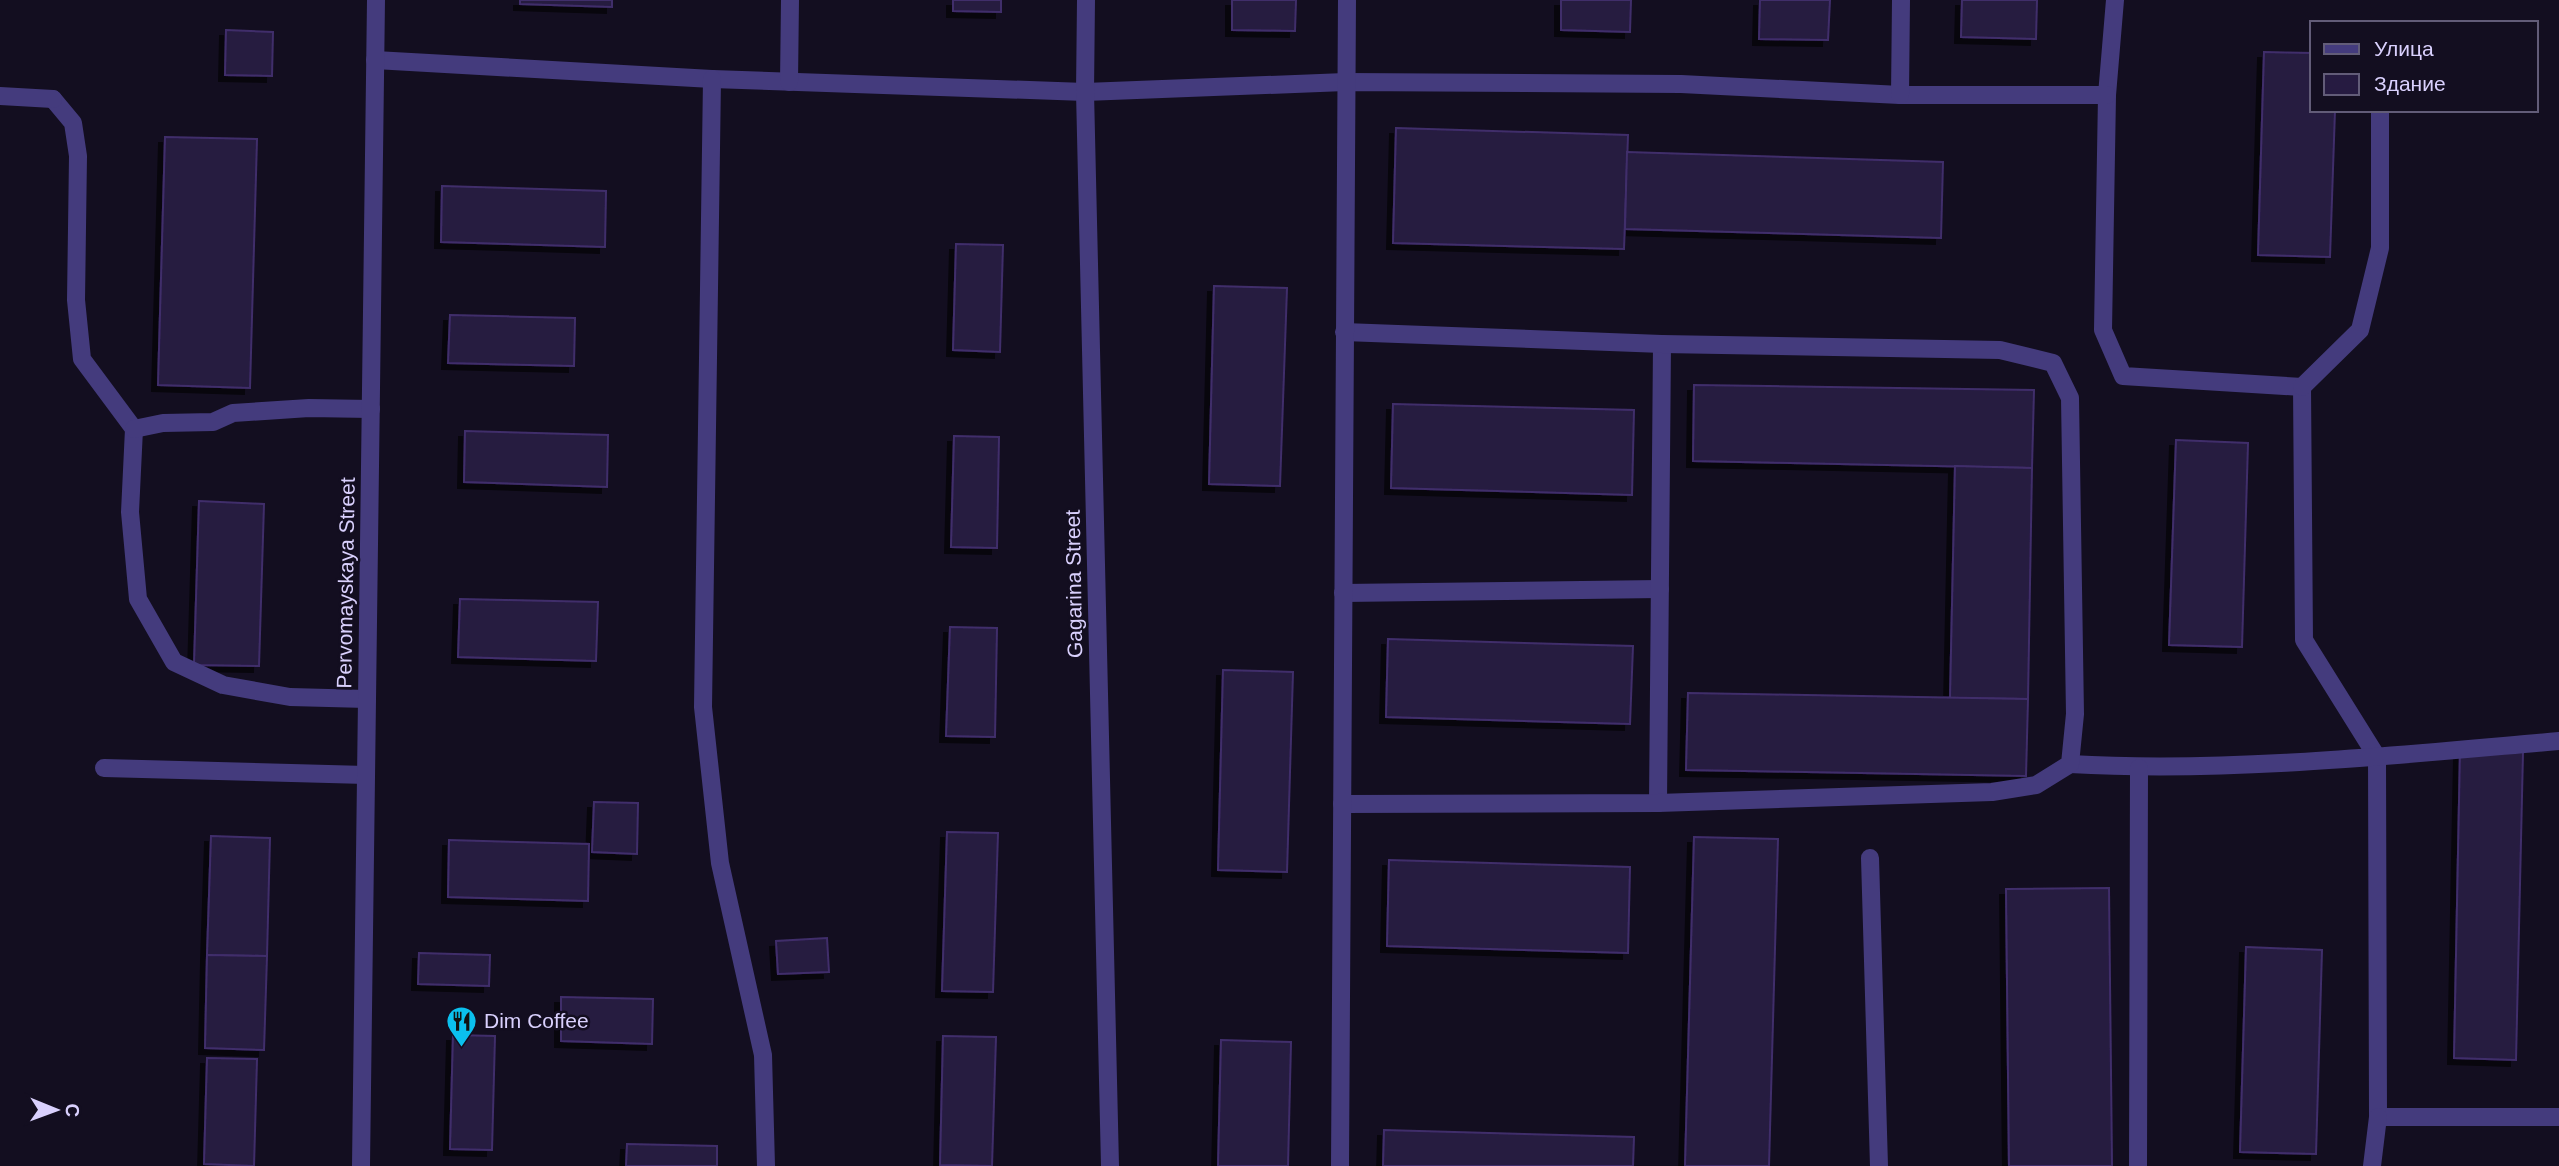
<svg xmlns="http://www.w3.org/2000/svg" width="2559" height="1166" viewBox="0 0 2559 1166" font-family="Helvetica,sans-serif">
	<style>
		.building { fill: #261b41; stroke: #402e6b; stroke-width: 2; filter: url(#shadow) }
		.lines { fill: none; stroke-linecap: round; stroke-linejoin: round }
		.lane { stroke: #443b7d; stroke-width: 18 }
		.street { stroke: #443b7d; stroke-width: 18 }
		.labels { text-anchor: middle; stroke-width: 5; stroke-linejoin: round; paint-order: stroke }
		.street-label { font-size: 21px; fill: #d9d0fd; stroke: #130e20 }
		.poi-label { font-size: 21px; fill: #d9d0fd; stroke: #130e20; text-anchor: start }
	</style>
	<defs>
		<filter id="shadow"><feDropShadow dx="-6" dy="6" stdDeviation="0" flood-color="#0009"/></filter>
	</defs>
	<rect width="100%" height="100%" fill="#130e20"/>
	<g class="building">
		<path d="M 520,0 L 612,0 L 612,7 L 520,4 Z"/>
		<path d="M 953,0 L 1001,0 L 1001,12 L 953,11 Z"/>
		<path d="M 1232,0 L 1296,0 L 1295,31 L 1232,30 Z"/>
		<path d="M 1561,0 L 1631,0 L 1630,32 L 1561,30 Z"/>
		<path d="M 1760,0 L 1830,0 L 1828,40 L 1759,39 Z"/>
		<path d="M 1962,0 L 2037,0 L 2036,39 L 1961,37 Z"/>
		<path d="M 226,30 L 273,32 L 272,76 L 225,75 Z"/>
		<path d="M 2264,52 L 2312,53 L 2312,110 L 2335,110 L 2330,257 L 2258,255 Z"/>
		<path d="M 1396,128 L 1628,135 L 1624,249 L 1393,243 Z"/>
		<path d="M 165,137 L 257,139 L 250,388 L 158,385 Z"/>
		<path d="M 1627,152 L 1943,162 L 1941,238 L 1625,229 Z"/>
		<path d="M 442,186 L 606,191 L 605,247 L 441,242 Z"/>
		<path d="M 956,244 L 1003,245 L 1000,352 L 953,350 Z"/>
		<path d="M 1214,286 L 1287,288 L 1280,486 L 1209,484 Z"/>
		<path d="M 450,315 L 575,318 L 574,366 L 448,363 Z"/>
		<path d="M 1694,385 L 2034,390 L 2032,468 L 1693,461 Z"/>
		<path d="M 1393,404 L 1634,410 L 1632,495 L 1391,488 Z"/>
		<path d="M 465,431 L 608,435 L 607,487 L 464,482 Z"/>
		<path d="M 954,436 L 999,437 L 997,548 L 951,547 Z"/>
		<path d="M 2176,440 L 2248,443 L 2242,647 L 2169,645 Z"/>
		<path d="M 1955,466 L 2032,468 L 2028,699 L 1950,698 Z"/>
		<path d="M 199,501 L 264,504 L 259,666 L 194,665 Z"/>
		<path d="M 460,599 L 598,602 L 596,661 L 458,657 Z"/>
		<path d="M 950,627 L 997,628 L 995,737 L 946,736 Z"/>
		<path d="M 1388,639 L 1633,646 L 1630,724 L 1386,717 Z"/>
		<path d="M 1223,670 L 1293,672 L 1287,872 L 1218,870 Z"/>
		<path d="M 1688,693 L 2028,699 L 2026,776 L 1686,770 Z"/>
		<path d="M 2460,751 L 2523,752 L 2516,1060 L 2454,1058 Z"/>
		<path d="M 594,802 L 638,803 L 637,854 L 592,852 Z"/>
		<path d="M 947,832 L 998,833 L 993,992 L 942,991 Z"/>
		<path d="M 211,836 L 270,838 L 267,956 L 207,955 Z"/>
		<path d="M 1694,837 L 1778,839 L 1769,1166 L 1685,1166 Z"/>
		<path d="M 449,840 L 589,844 L 588,901 L 448,897 Z"/>
		<path d="M 1389,860 L 1630,867 L 1628,953 L 1387,946 Z"/>
		<path d="M 2109,888 L 2112,1166 L 2009,1166 L 2006,889 Z"/>
		<path d="M 827,938 L 829,972 L 778,974 L 776,941 Z"/>
		<path d="M 2246,947 L 2322,950 L 2316,1154 L 2240,1152 Z"/>
		<path d="M 419,953 L 490,955 L 489,986 L 418,984 Z"/>
		<path d="M 207,955 L 267,956 L 264,1050 L 205,1048 Z"/>
		<path d="M 561,997 L 653,999 L 652,1044 L 561,1041 Z"/>
		<path d="M 453,1035 L 495,1036 L 492,1150 L 450,1149 Z"/>
		<path d="M 943,1036 L 996,1037 L 992,1166 L 940,1165 Z"/>
		<path d="M 1221,1040 L 1291,1042 L 1288,1166 L 1218,1166 Z"/>
		<path d="M 207,1058 L 257,1059 L 254,1166 L 204,1164 Z"/>
		<path d="M 1384,1130 L 1634,1137 L 1633,1166 L 1383,1166 Z"/>
		<path d="M 627,1144 L 717,1146 L 717,1166 L 626,1166 Z"/>
	</g>
	<g class="lines">
		<g class="lane">
			<path d="M 2115,0 L 2107,95 L 2103,330 L 2123,376 L 2302,387 L 2304,640 L 2377,757 L 2378,1117 L 2559,1117"/>
			<path d="M 375,60 L 712,79 L 1085,92 L 1345,82 L 1681,84 L 1900,95 L 2107,95"/>
			<path d="M 712,79 L 703,707 L 720,863 L 763,1055 L 766,1166"/>
			<path d="M 789,82 L 790,0"/>
			<path d="M 1900,95 L 1901,0"/>
			<path d="M 53,99 L 73,123 L 78,156 L 76,300 L 82,359 L 134,429 L 130,512 L 138,599 L 174,662 L 223,685 L 290,697 L 367,699"/>
			<path d="M 2302,387 L 2360,330 L 2380,248 L 2380,110"/>
			<path d="M 134,429 L 163,423 L 213,422 L 233,413 L 309,408 L 371,409"/>
			<path d="M 1343,593 L 1660,589"/>
			<path d="M 2070,764 C 2230,773 2398,755 2559,741"/>
			<path d="M 104,768 L 366,775"/>
			<path d="M 1658,803 L 1662,344"/>
			<path d="M 1342,804 L 1658,803 L 1992,792 L 2036,785 L 2070,764 L 2075,714 L 2070,398 L 2053,363 L 2000,350 L 1662,344 L 1344,332"/>
			<path d="M 1870,858 L 1879,1166"/>
			<path d="M 1340,1166 L 1347,0"/>
			<path d="M 2138,1166 L 2139,768"/>
			<path d="M 2372,1166 L 2378,1117"/>
		</g>
		<g class="street">
			<path d="M 1086,0 L 1085,92 L 1110,1166"/>
			<path d="M 0,96 L 53,99"/>
			<path d="M 361,1166 L 376,0"/>
		</g>
	</g>
	<defs>
		<symbol id="restaurant-pin" viewBox="-11 -11 22 30"><path d="M0 17L-7.5 6A9.5 9.5 0 1 1 7.5 6Z" fill="#0bc0ee" stroke="#130e20"/><path d="M-5-6h1v4h1v-4h1v4h1v-4h1v5L-1.5 .5V6h-2V.5L-5-1ZM5-6V6H3V1.5H1.5Q1.5-4 5-6Z" fill="#111"/></symbol>
	</defs>
	<g fill-rule="evenodd">
		<use href="#restaurant-pin" x="444" y="1004" width="35" height="47"/>
	</g>
	<g class="labels">
		<g class="street-label">
			<text transform="translate(346 583) rotate(-89)" y="7">Pervomayskaya Street</text>
			<text transform="translate(1074 584) rotate(-91)" y="7">Gagarina Street</text>
		</g>
		<g class="poi-label">
			<text x="484" y="1028">Dim Coffee</text>
		</g>
	</g>
	<rect x="2310" y="21" width="228" height="91" fill="#130e20" stroke="#625c78" stroke-width="2"/>
	<rect x="2324" y="44" width="35" height="10" fill="#443b7d" stroke="#625c78" stroke-width="2"/>
	<text x="2374" y="56" font-size="21" fill="#d9d0fd">Улица</text>
	<rect x="2324" y="74" width="35" height="21" fill="#261b41" stroke="#625c78" stroke-width="2"/>
	<text x="2374" y="91" font-size="21" fill="#d9d0fd">Здание</text>
	<g transform="translate(56 1110) rotate(91)" stroke="#130e20" stroke-width="5" paint-order="stroke">
	<path d="M0-5L12 26L0 18L-12 26Z" fill="#d9d0fd"/>
	<text y="-10" font-size="19" font-weight="bold" text-anchor="middle" fill="#d9d0fd">С</text>
	</g>
</svg>
